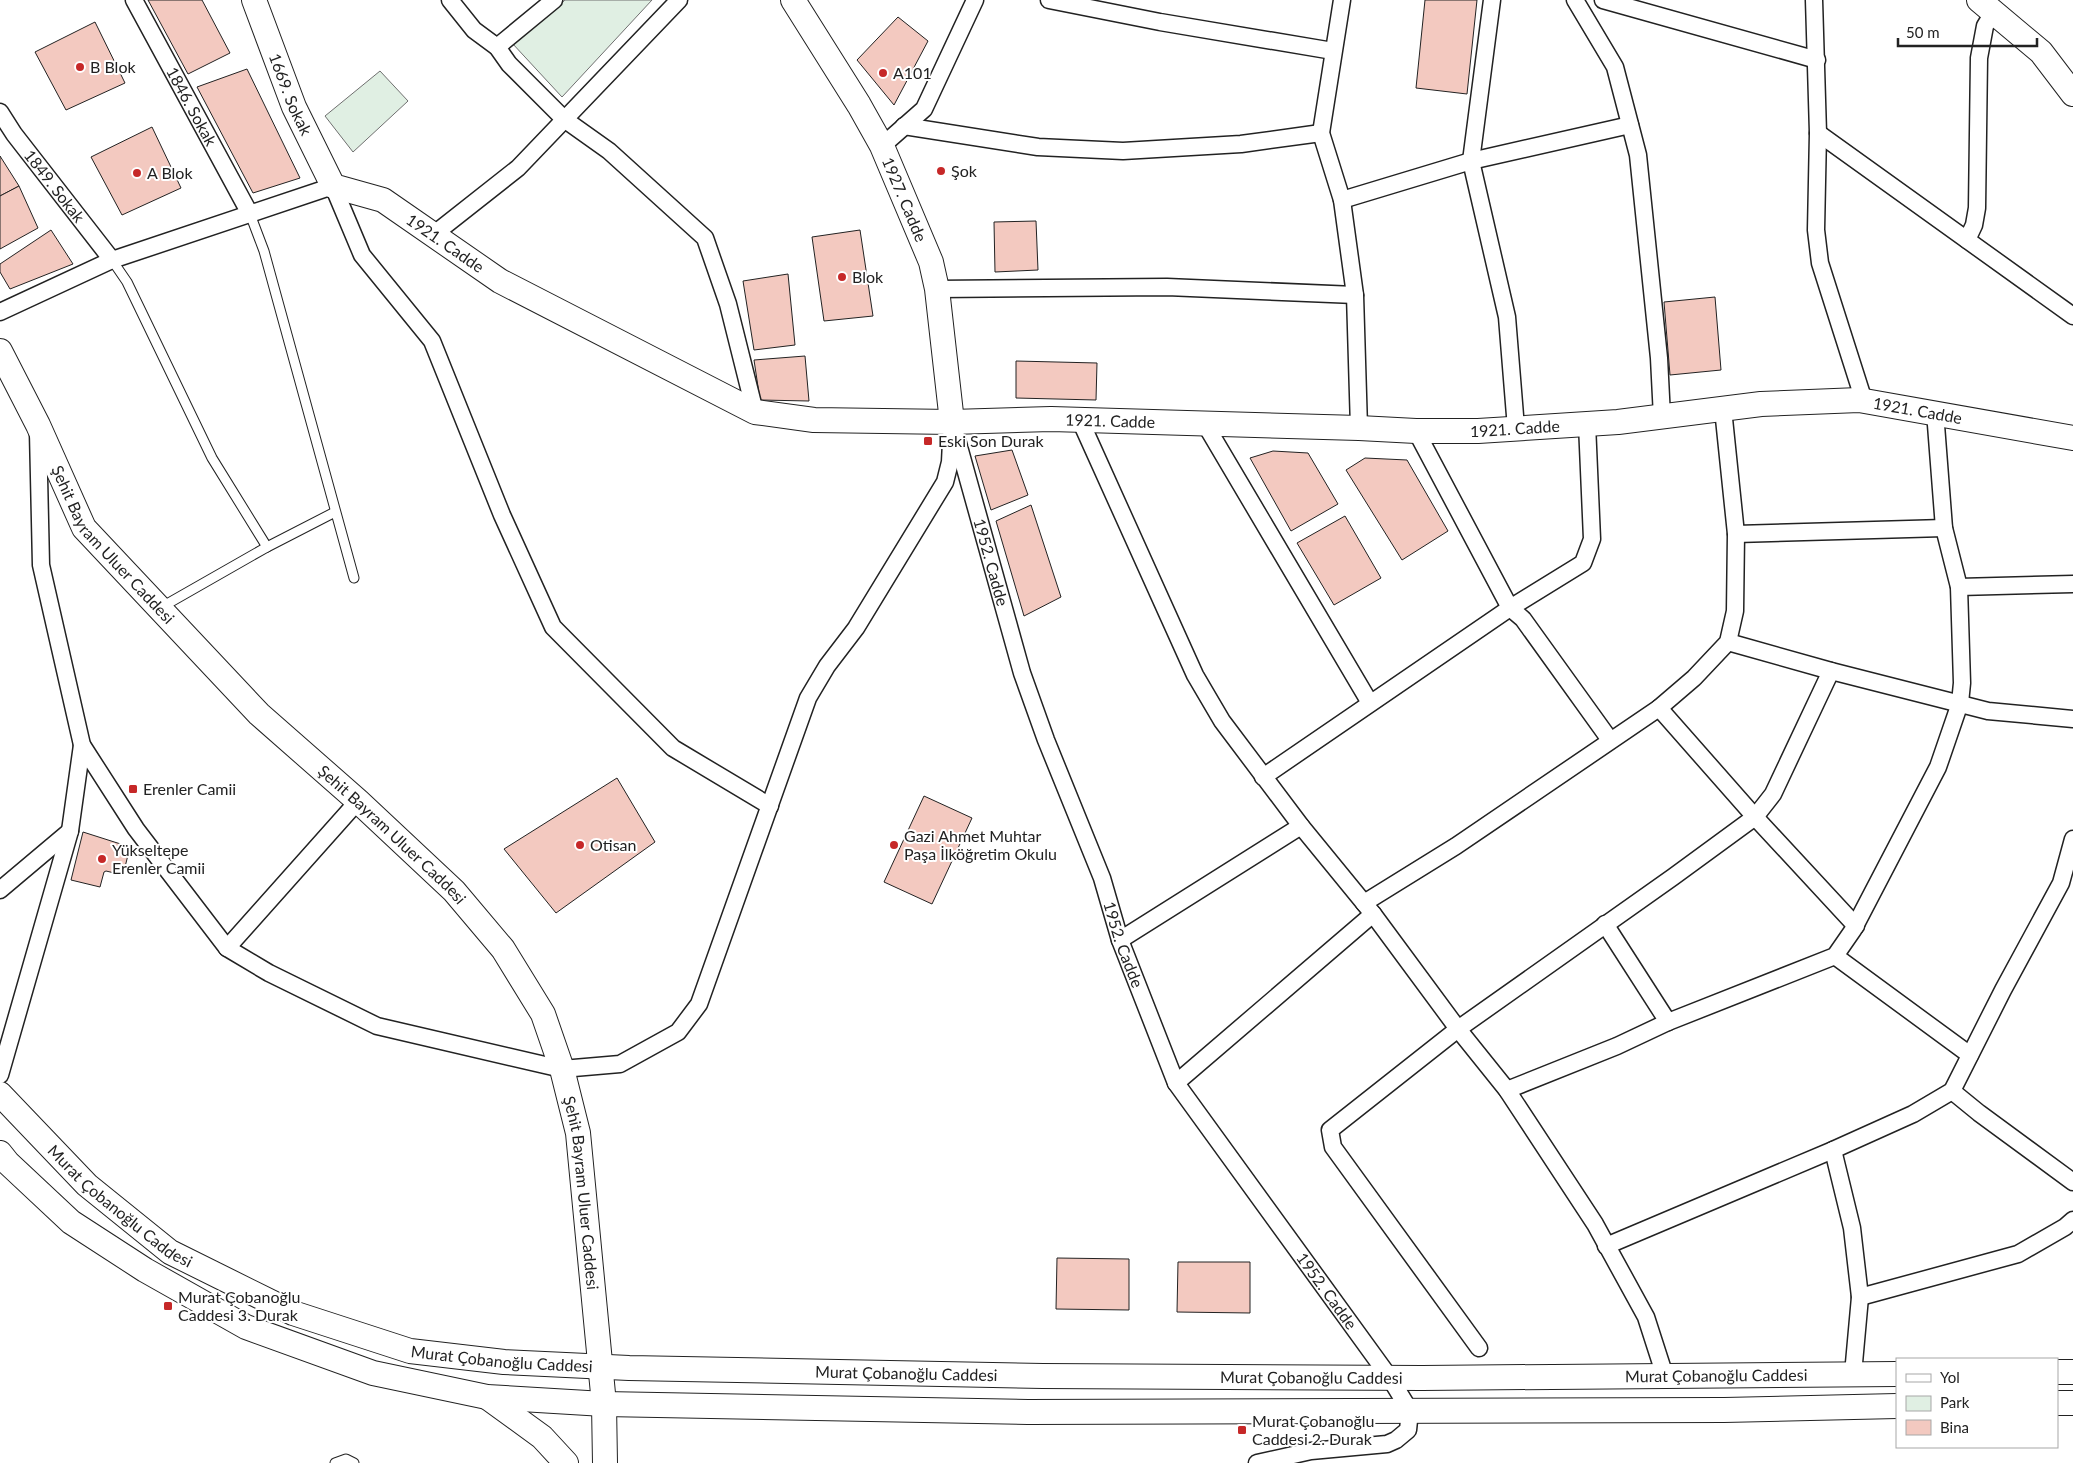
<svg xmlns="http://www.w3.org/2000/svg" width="2073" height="1463" viewBox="0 0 2073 1463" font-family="Lato,sans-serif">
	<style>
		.green { fill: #e0efe3; stroke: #6f6f6f }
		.building { fill: #f3c9c0; stroke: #222 }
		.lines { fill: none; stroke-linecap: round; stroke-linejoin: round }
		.lane-casing { stroke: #222; stroke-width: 11 }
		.street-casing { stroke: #222; stroke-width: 19 }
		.secondary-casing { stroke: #222; stroke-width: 26 }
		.lane { stroke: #fff; stroke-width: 9 }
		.street { stroke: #fff; stroke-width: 16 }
		.secondary { stroke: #fff; stroke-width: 24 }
		.poi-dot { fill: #c62828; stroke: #fff; stroke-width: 2 }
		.labels { text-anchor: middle; stroke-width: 4; stroke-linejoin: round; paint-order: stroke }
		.poi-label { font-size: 16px; fill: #222; stroke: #fff; text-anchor: start }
		.street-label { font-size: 16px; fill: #222; stroke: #fff }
	</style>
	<rect width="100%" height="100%" fill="#fff"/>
	<g class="green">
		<path d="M 565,0 L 652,0 L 562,97 L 512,43 Z"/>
		<path d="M 380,71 L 408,101 L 353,152 L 325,116 Z"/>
	</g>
	<g class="building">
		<path d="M 148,0 L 202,0 L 230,53 L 188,74 Z"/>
		<path d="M 1425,0 L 1477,0 L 1467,94 L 1416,88 Z"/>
		<path d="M 898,17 L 928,41 L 894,105 L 857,60 Z"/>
		<path d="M 95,22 L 125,83 L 66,110 L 35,52 Z"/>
		<path d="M 247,69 L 300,178 L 253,193 L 197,87 Z"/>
		<path d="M 152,127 L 181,188 L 122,215 L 91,157 Z"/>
		<path d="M 0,156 L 19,186 L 0,196 Z"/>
		<path d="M 19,186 L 38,228 L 0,249 L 0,196 Z"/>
		<path d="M 1036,221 L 1038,270 L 995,272 L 994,222 Z"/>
		<path d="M 51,230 L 73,264 L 10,289 L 0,272 L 0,264 Z"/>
		<path d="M 860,230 L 873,316 L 824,321 L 812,237 Z"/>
		<path d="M 788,274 L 795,345 L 754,350 L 743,281 Z"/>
		<path d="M 1715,297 L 1721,370 L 1670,375 L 1664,302 Z"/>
		<path d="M 805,356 L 809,401 L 760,400 L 754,360 Z"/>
		<path d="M 1016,361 L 1097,363 L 1096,400 L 1016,398 Z"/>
		<path d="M 1012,450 L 1028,495 L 991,510 L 975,456 Z"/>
		<path d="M 1273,451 L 1308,453 L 1338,504 L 1291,531 L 1250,458 Z"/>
		<path d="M 1365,458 L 1407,460 L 1448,531 L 1402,560 L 1346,470 Z"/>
		<path d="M 1031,505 L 1061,597 L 1024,616 L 996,521 Z"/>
		<path d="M 1345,516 L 1381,578 L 1334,605 L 1297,543 Z"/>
		<path d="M 617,778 L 655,842 L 556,913 L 504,849 Z"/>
		<path d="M 924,796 L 972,818 L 932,904 L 884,882 Z"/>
		<path d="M 83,832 L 130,847 L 123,875 L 106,871 L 104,872 L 100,887 L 71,880 Z"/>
		<path d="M 1057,1258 L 1129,1259 L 1129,1310 L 1056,1309 Z"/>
		<path d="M 1178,1262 L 1250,1262 L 1250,1313 L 1177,1312 Z"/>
	</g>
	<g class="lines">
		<defs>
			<g id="lane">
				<path d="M 250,214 L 264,251 L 354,578"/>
				<path d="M 112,260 L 127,282 L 212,458 L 267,547"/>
				<path d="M 160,608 L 267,547 L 335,512"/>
				<path d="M 335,1463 L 346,1459 L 354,1463"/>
			</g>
			<g id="street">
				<path id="s1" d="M 134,0 L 250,214"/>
				<path d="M 450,0 L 474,30 L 497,47 L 509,64 L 564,119 L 609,151 L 705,238 L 728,304 L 755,412"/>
				<path d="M 1049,0 L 1160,22 L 1333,51"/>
				<path d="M 1342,0 L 1321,133 L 1342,200 L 1355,295 L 1359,428"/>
				<path d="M 1492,0 L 1471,161 L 1507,317 L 1516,428"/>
				<path d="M 1575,0 L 1615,67 L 1638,155 L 1659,358 L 1662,417"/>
				<path d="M 1603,0 L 1817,60"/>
				<path d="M 1814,0 L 1818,133 L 1816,230 L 1820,263 L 1864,401"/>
				<path d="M 497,47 L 554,0"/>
				<path id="s2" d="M 0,112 L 14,134 L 112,260"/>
				<path d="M 904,126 L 1038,147 L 1123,151 L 1241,144 L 1321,133"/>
				<path d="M 1818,133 L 2073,316"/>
				<path d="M 882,146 L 924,109 L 975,0"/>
				<path d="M 1342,200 L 1471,161 L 1630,125"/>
				<path d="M 433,235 L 518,168 L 679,0"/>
				<path d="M 1967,240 L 1974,225 L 1977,208 L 1979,58 L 1985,26 L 1994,11"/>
				<path d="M 937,289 L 1167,287 L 1355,295"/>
				<path d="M 0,312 L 112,260 L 333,186 L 362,255 L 432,341 L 502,515 L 553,627 L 673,748 L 770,806"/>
				<path d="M 1080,420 L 1195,675 L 1222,721 L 1301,826 L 1373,914 L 1458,1029 L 1507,1090 L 1595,1224 L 1646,1317 L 1665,1376"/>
				<path d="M 1205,424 L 1370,703"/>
				<path d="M 1416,431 L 1510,608 L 1523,619 L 1610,740"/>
				<path d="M 38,432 L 41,565 L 82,745 L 136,829 L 227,948 L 269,973 L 377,1026 L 562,1069 L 620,1064 L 678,1032 L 699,1004 L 808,698 L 827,666 L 856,628 L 945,482 L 950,462 L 952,422"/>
				<path id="s3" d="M 956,436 L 1022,673 L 1046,740 L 1102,878 L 1120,940 L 1176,1083 L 1390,1378 L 1410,1411 L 1408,1430 L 1396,1440 L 1387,1444 L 1311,1451 L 1257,1463"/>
				<path d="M 1736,534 L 1944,528"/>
				<path d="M 1959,587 L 2073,584"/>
				<path d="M 1728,642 L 1831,671 L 1988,711 L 2073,719"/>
				<path d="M 1659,708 L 1755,817 L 1856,926"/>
				<path d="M 1263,777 L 1510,608 L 1583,563 L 1592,539 L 1587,424"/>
				<path d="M 0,890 L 70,831"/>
				<path d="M 1364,903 L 1456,846 L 1659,708 L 1694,678 L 1728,642 L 1735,611 L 1736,534 L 1723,409"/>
				<path d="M 1605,924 L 1668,1022"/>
				<path d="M 1120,940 L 1301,826"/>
				<path d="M 227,948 L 358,801"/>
				<path d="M 1835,956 L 1970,1055"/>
				<path d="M 0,1075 L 70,831 L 82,745"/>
				<path d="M 1176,1083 L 1373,914"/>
				<path d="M 1507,1090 L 1617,1046 L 1668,1022 L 1835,956 L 1853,930 L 1938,767 L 1960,703 L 1962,683 L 1959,587 L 1944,528 L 1935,412"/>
				<path d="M 1952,1091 L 1979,1113 L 2073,1182"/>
				<path d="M 1833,1150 L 1852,1228 L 1860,1297 L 1853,1374"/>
				<path d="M 1606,1246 L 1833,1150 L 1913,1114 L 1952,1091 L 2003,990 L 2061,883 L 2073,839"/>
				<path d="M 1860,1297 L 2018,1254 L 2065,1227 L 2073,1220"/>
				<path d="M 1479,1348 L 1333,1147 L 1330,1130 L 1458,1029 L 1673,877 L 1755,817 L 1773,794 L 1831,671"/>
			</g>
			<g id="secondary">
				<path id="s4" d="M 254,0 L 294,107 L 333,186 L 383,200 L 500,281 L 755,412 L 814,420 L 952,422 L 1051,419 L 1359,428 L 1416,431 L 1478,431 L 1618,422 L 1761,404 L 1859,400 L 2073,438"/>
				<path id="s5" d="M 793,0 L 859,105 L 882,146 L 931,262 L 937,289 L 952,422"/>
				<path d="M 1979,0 L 2041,52 L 2073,94"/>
				<path id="s6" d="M 0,351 L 38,425 L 84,528 L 259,714 L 358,801 L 454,891 L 503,949 L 543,1014 L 562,1069 L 578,1133 L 604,1404 L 605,1463"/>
				<path id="s7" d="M 0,1094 L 87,1185 L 170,1252 L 293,1313 L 410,1351 L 504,1362 L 629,1368 L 1043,1376 L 1422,1378 L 1897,1374"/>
				<path d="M 0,1153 L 8,1163 L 71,1222 L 145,1270 L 246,1327 L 373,1373 L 487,1397 L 604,1404 L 1028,1412 L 1724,1410 L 1897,1406"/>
				<path d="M 2057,1372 L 2073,1372"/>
				<path d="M 487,1397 L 542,1437 L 566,1463"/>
				<path d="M 2057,1403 L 2073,1403"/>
			</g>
		</defs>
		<use href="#lane" class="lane-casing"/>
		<use href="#street" class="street-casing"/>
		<use href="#secondary" class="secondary-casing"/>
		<use href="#lane" class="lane"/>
		<use href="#street" class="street"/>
		<use href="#secondary" class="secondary"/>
	</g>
	<g class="poi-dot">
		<circle cx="80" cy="67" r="5"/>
		<circle cx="883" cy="73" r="5"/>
		<circle cx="941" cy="171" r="5"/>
		<circle cx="137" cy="173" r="5"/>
		<circle cx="842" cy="277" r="5"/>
		<rect x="923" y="436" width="10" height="10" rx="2.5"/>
		<rect x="128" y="784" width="10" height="10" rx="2.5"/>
		<circle cx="580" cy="845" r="5"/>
		<circle cx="894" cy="845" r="5"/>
		<circle cx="102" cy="859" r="5"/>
		<rect x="163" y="1301" width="10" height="10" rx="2.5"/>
		<rect x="1237" y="1425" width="10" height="10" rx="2.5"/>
	</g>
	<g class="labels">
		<g class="poi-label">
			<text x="90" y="73">B Blok</text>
			<text x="893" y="79">A101</text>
			<text x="951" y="177">Şok</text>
			<text x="147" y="179">A Blok</text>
			<text x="852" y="283">Blok</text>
			<text x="938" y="447">Eski Son Durak</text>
			<text x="143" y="795">Erenler Camii</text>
			<text x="904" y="842">Gazi Ahmet Muhtar<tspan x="904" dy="18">Paşa İlköğretim Okulu</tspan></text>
			<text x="590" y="851">Otisan</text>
			<text x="112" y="856">Yükseltepe<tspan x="112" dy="18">Erenler Camii</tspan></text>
			<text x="178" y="1303">Murat Çobanoğlu<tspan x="178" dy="18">Caddesi 3. Durak</tspan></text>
			<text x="1252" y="1427">Murat Çobanoğlu<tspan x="1252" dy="18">Caddesi 2. Durak</tspan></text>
		</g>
		<g class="street-label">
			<text dy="6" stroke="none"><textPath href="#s4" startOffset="101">1669. Sokak</textPath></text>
			<text dy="6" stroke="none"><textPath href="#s1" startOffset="121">1846. Sokak</textPath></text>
			<text dy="6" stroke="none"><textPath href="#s2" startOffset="92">1849. Sokak</textPath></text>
			<text dy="6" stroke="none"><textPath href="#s5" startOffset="229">1927. Cadde</textPath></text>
			<text dy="6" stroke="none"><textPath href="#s4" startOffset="330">1921. Cadde</textPath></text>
			<text dy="6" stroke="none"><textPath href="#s4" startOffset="1849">1921. Cadde</textPath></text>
			<text dy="6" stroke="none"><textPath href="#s4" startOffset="1039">1921. Cadde</textPath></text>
			<text dy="6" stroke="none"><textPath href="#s4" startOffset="1444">1921. Cadde</textPath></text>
			<text dy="6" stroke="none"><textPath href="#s6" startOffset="226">Şehit Bayram Uluer Caddesi</textPath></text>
			<text dy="6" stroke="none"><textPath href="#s3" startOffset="131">1952. Cadde</textPath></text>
			<text dy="6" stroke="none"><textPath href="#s6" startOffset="631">Şehit Bayram Uluer Caddesi</textPath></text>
			<text dy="6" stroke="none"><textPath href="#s3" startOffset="536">1952. Cadde</textPath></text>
			<text dy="6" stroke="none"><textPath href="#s6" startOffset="1051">Şehit Bayram Uluer Caddesi</textPath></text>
			<text dy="6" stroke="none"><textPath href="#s7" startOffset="165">Murat Çobanoğlu Caddesi</textPath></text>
			<text dy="6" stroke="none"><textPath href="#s3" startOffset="941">1952. Cadde</textPath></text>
			<text dy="6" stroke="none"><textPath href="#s7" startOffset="585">Murat Çobanoğlu Caddesi</textPath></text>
			<text dy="6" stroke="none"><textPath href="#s7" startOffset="990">Murat Çobanoğlu Caddesi</textPath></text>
			<text dy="6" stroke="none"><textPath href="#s7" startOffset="1800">Murat Çobanoğlu Caddesi</textPath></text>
			<text dy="6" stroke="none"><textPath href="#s7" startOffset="1395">Murat Çobanoğlu Caddesi</textPath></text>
		</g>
	</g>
	<rect x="1896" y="1358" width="162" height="90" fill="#ffffff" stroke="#a7a7a7"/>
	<rect x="1906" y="1374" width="25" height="8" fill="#ffffff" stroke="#a7a7a7"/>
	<text x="1940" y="1383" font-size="15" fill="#222222">Yol</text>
	<rect x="1906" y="1396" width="25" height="15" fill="#e0efe3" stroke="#a7a7a7"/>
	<text x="1940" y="1408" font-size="15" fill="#222222">Park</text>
	<rect x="1906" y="1420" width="25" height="15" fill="#f3c9c0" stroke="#a7a7a7"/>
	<text x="1940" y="1433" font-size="15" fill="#222222">Bina</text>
	<path d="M1898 38v8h139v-8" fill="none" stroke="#222222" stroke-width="2.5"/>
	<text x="1906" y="38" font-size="15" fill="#222222" stroke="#ffffff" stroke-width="4" paint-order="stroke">50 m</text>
</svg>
